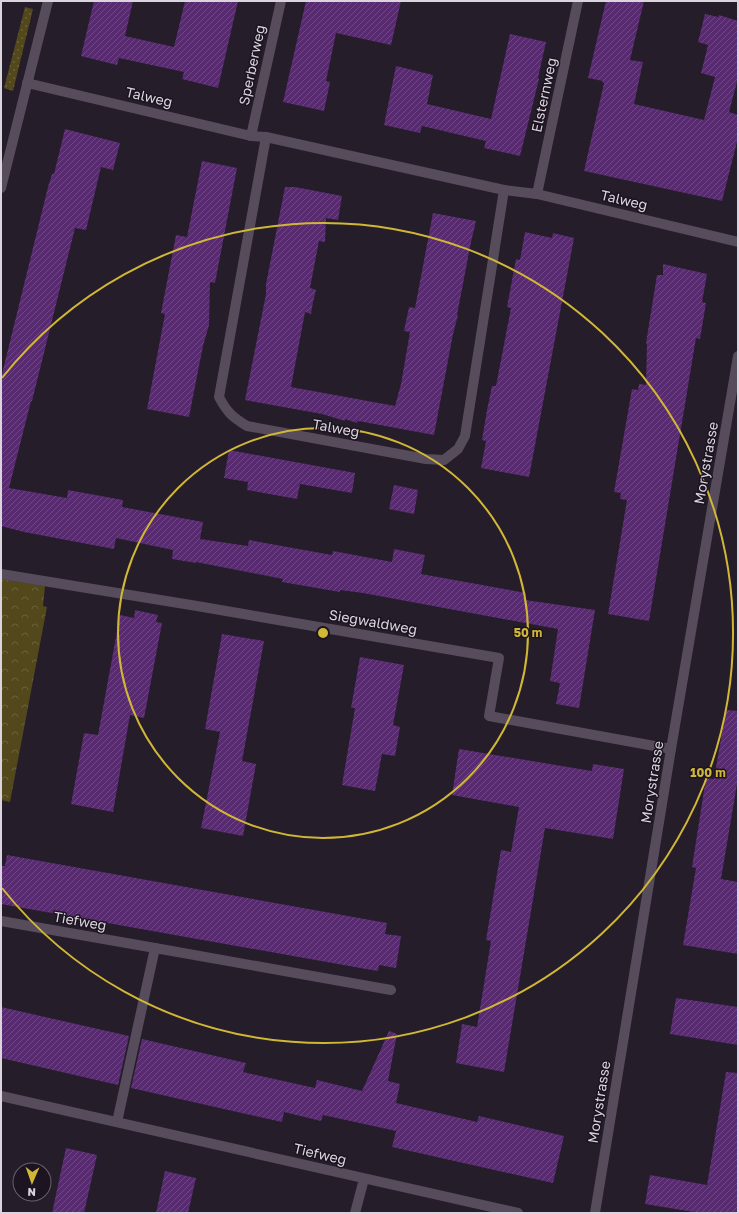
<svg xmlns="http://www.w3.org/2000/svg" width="739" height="1214" viewBox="0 0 739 1214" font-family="'Golos Text',sans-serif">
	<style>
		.grass { fill: url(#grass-dots) }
		.forest { fill: url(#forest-crowns) }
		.building { fill: url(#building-hatch) }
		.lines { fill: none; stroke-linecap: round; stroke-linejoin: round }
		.minor { stroke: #564c5b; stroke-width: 10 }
		.ring { fill: none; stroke: #d1b736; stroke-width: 2 }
		.labels { text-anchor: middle; stroke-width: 3; stroke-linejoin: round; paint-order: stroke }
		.street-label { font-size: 14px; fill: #d9d4dd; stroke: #1c1421 }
		.centre { fill: #d1b736; stroke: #1c1421; stroke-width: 2 }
		.ring-label { font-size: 12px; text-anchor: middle; font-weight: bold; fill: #d1b736; stroke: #1c1421; stroke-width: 3; stroke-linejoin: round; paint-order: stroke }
	</style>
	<defs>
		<pattern id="grass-dots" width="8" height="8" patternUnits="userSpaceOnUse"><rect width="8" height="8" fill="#52481c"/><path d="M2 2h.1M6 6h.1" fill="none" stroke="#6a623d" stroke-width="1.8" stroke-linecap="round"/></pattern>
		<pattern id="forest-crowns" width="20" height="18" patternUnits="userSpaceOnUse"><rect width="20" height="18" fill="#52481c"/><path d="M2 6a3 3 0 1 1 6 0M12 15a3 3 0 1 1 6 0" fill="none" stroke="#6a623d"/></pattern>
		<pattern id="building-hatch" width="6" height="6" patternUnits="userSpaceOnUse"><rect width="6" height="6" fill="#582a6f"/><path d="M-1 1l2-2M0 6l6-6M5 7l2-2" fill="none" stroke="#6f4883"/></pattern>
	</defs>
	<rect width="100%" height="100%" fill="#251d2a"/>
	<path class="grass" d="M 25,7 L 33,9 L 13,91 L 4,88 Z"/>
	<path class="forest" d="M 1,579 L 45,586 L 43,606 L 47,607 L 10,802 L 1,800 Z"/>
	<g class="building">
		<path d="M 94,1 L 133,1 L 125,36 L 174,47 L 185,1 L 238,1 L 218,88 L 182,79 L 184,72 L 119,58 L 117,65 L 81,56 Z"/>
		<path d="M 306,1 L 401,1 L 391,45 L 336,33 L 326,81 L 330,82 L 324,111 L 283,102 Z"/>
		<path d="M 606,1 L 644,1 L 630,60 L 643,62 L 634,104 L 704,120 L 715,77 L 701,73 L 708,45 L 698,42 L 705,14 L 718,17 L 719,15 L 738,21 L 738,78 L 729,112 L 738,115 L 738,138 L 722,201 L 584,171 L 604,83 L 602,82 L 603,81 L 588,78 Z"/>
		<path d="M 510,34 L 546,42 L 538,78 L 539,79 L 520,156 L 484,148 L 486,141 L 422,126 L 420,133 L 384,125 L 396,66 L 433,75 L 427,104 L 491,119 Z"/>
		<path d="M 65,129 L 120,143 L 113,170 L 101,167 L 86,230 L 75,228 L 32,401 L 31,401 L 9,488 L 67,498 L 68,490 L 123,500 L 122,507 L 203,522 L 200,539 L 248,546 L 249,540 L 332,555 L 333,551 L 392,562 L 394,549 L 425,555 L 421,574 L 526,593 L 525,600 L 595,610 L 579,708 L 556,704 L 560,683 L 550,681 L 558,629 L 363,593 L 340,590 L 340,592 L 282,582 L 283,579 L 196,562 L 196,563 L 172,559 L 173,550 L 116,538 L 114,549 L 24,532 L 1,526 L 1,378 L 48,187 L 52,174 L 54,174 Z"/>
		<path d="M 202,161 L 237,168 L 215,283 L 210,282 L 209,325 L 203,346 L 189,417 L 147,409 L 165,314 L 161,313 L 176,235 L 187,237 Z"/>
		<path d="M 285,187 L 295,187 L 342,196 L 338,220 L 326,218 L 325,242 L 319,241 L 310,288 L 316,290 L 313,302 L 311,314 L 305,312 L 291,387 L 395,406 L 401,384 L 410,332 L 404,331 L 409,307 L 415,308 L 433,213 L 476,221 L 471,242 L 457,315 L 458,315 L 453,334 L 434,435 L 358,421 L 357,423 L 345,419 L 345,421 L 322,414 L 245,400 L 266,294 L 266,284 Z"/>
		<path d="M 525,232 L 552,238 L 553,233 L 574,238 L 529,477 L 481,468 L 486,441 L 482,440 L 487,410 L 492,386 L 496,386 L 511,308 L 507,307 L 516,259 L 520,260 Z"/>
		<path d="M 663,264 L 707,274 L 702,302 L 706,303 L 700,339 L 696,338 L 649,621 L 608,614 L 627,500 L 620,499 L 621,493 L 614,492 L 632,389 L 638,390 L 639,384 L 646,385 L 647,344 L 646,343 L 657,275 L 663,275 Z"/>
		<path d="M 229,450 L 355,473 L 352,493 L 300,484 L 297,499 L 247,490 L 248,482 L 224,478 Z"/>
		<path d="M 394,485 L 418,490 L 414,514 L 389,509 Z"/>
		<path d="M 135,610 L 158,615 L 156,622 L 162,623 L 144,718 L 130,715 L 113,812 L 71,804 L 84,733 L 98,735 L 120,615 L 134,618 Z"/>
		<path d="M 222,634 L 264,641 L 242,761 L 256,764 L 243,836 L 201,828 L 220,732 L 205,729 Z"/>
		<path d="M 360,657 L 404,665 L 393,725 L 400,727 L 395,756 L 382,754 L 375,791 L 342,785 L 355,708 L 351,708 Z"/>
		<path d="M 726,710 L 738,711 L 738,778 L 721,879 L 738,882 L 738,954 L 683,945 L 696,868 L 692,867 L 706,778 L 714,779 Z"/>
		<path d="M 459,749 L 592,771 L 593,764 L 624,769 L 613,839 L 545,828 L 504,1072 L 456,1063 L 462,1024 L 477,1027 L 491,941 L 486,940 L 501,850 L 511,852 L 519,807 L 452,795 Z"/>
		<path d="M 7,855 L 387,923 L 385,934 L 401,936 L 396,968 L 379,965 L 378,971 L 366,969 L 1,904 L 1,866 L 5,866 Z"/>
		<path d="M 676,998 L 738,1007 L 738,1045 L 670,1034 Z"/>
		<path d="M 1,1007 L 129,1036 L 118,1085 L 1,1058 Z"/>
		<path d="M 389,1031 L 397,1034 L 388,1081 L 400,1084 L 396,1103 L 477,1122 L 479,1116 L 564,1136 L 553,1183 L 392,1147 L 396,1131 L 323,1115 L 321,1121 L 284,1112 L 282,1122 L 131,1088 L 142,1039 L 246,1063 L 243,1072 L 315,1088 L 317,1080 L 362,1091 Z"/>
		<path d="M 726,1072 L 738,1073 L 738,1213 L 700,1213 L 645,1204 L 650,1175 L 707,1185 Z"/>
		<path d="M 66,1148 L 97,1155 L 84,1213 L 52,1213 Z"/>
		<path d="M 165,1171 L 196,1178 L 188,1213 L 156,1213 Z"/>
	</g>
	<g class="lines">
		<g class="minor">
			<path d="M 27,83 L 251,136 L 266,137 L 504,190 L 537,194 L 738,242"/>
			<path d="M 251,136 L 281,1"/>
			<path d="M 266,137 L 219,397 C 227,412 232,417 247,426 L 426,459 L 444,460 L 458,449 L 465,436 L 504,190"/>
			<path d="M 1,188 L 48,1"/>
			<path d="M 537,194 L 578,1"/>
			<path d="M 1,574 L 197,606 L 499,658 L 489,716 L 671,749"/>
			<path d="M 1,921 L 155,948"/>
			<path d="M 1,1096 L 518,1213"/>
			<path d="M 117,1122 L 155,948 L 391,990"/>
			<path d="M 355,1213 L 364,1179"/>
			<path d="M 595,1213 L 671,749 L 738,356"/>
		</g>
	</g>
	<g class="ring">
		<circle cx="323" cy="633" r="205"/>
		<path d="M2 378A410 410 0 1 1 2 888"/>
	</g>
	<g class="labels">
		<g class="street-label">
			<text transform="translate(252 65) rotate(-78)" y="5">Sperberweg</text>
			<text transform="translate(544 95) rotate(-78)" y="5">Elsternweg</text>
			<text transform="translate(149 97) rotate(13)" y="5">Talweg</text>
			<text transform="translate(624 200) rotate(13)" y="5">Talweg</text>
			<text transform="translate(336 428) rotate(10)" y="5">Talweg</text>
			<text transform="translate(706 463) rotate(-80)" y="5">Morystrasse</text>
			<text transform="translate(373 622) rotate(10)" y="5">Siegwaldweg</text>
			<text transform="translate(652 782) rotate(-81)" y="5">Morystrasse</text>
			<text transform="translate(80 921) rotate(10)" y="5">Tiefweg</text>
			<text transform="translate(599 1102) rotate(-81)" y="5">Morystrasse</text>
			<text transform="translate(320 1154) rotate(13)" y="5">Tiefweg</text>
		</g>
	</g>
	<circle cx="323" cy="633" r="6" class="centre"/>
	<g class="ring-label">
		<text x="528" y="637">50 m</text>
		<text x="708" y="777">100 m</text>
	</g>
	<rect width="739" height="1214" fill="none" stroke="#d9d4dd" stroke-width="4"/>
	<g transform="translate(32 1182) rotate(182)"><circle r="19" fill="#1c1421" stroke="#68616c"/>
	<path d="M0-3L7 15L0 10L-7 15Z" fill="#d1b736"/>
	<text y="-6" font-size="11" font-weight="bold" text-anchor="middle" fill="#d9d4dd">N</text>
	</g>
</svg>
